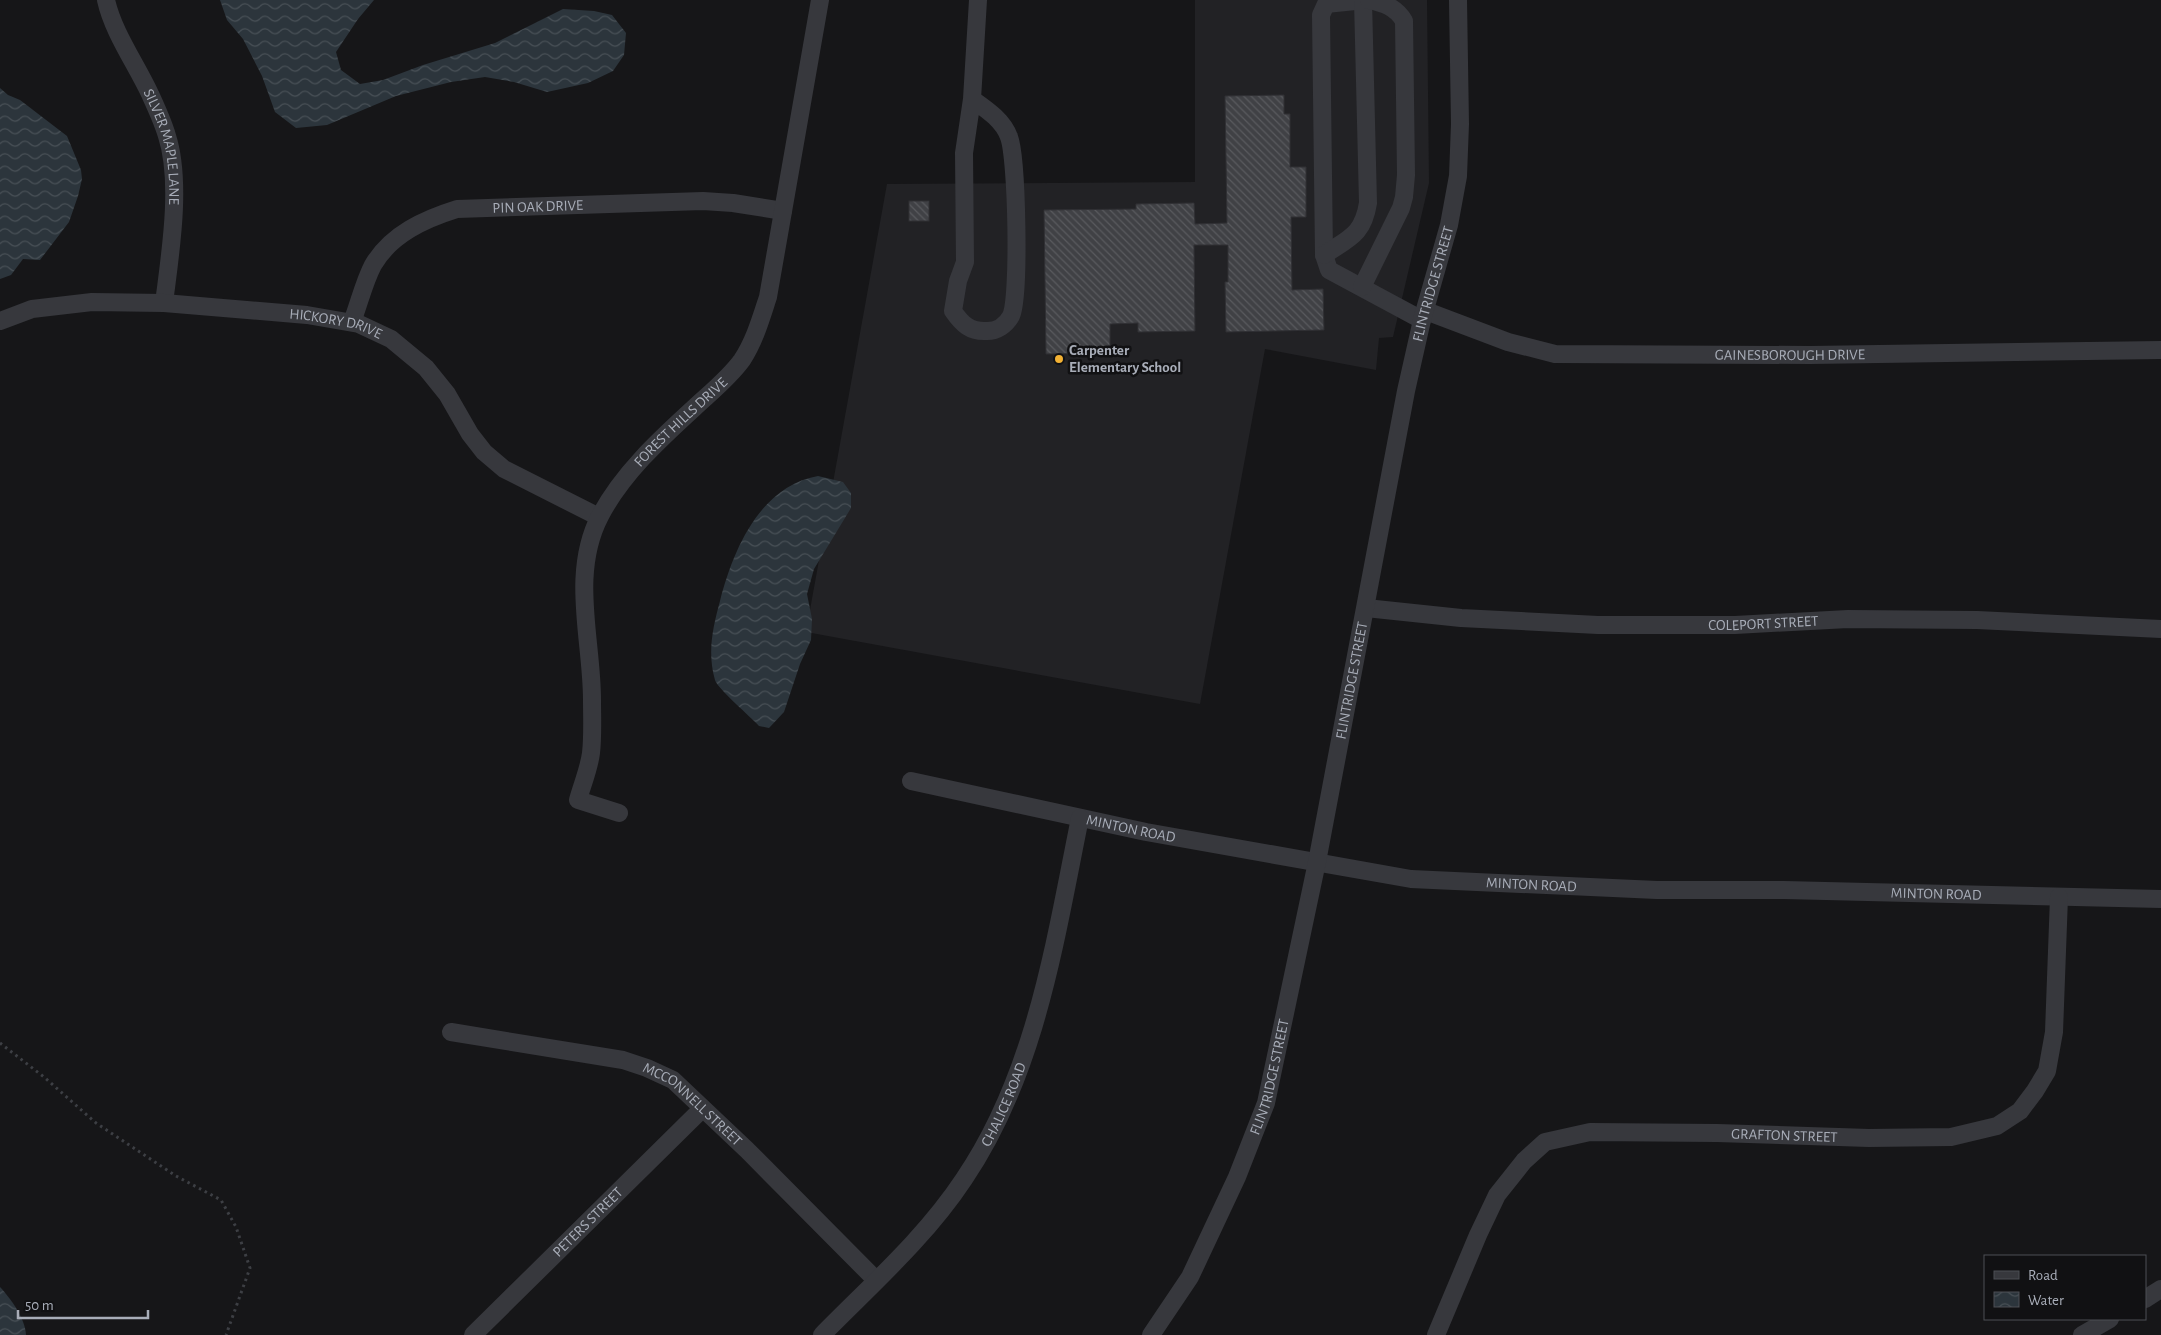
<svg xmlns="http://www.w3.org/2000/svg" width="2161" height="1335" viewBox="0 0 2161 1335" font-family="'Alegreya Sans',sans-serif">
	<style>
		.built { fill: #222225 }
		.water { fill: url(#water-waves) }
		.building { fill: url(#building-back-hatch); stroke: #303034 }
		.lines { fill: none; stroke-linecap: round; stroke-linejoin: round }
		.path { stroke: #3d3f44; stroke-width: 3; stroke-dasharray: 2.5 4; stroke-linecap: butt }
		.minor { stroke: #37383d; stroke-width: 18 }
		.poi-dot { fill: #f2b134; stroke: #111113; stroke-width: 2 }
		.labels { text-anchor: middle; stroke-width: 5; stroke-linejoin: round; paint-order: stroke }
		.street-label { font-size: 15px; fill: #a8adb8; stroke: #111113 }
		.poi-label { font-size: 15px; font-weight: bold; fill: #a8adb8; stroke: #111113; text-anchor: start }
	</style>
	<defs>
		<pattern id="water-waves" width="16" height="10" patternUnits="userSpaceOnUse" patternTransform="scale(1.25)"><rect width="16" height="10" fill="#2c353c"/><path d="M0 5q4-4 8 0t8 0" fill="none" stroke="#485056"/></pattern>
		<pattern id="building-back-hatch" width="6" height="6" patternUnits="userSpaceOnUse" patternTransform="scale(1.25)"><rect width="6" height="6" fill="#404145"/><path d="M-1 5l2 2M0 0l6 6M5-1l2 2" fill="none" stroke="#595a5e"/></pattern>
	</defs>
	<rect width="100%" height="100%" fill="#161618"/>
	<path class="built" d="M 1195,0 L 1427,0 L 1429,183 L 1393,337 L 1379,338 L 1376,370 L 1265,349 L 1200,704 L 806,632 L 887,184 L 1195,182 Z"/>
	<g class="water">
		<path d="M 220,0 L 374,0 L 358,19 L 336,52 L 341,70 L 360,84 L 383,80 L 423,65 L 495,43 L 563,9 L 594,11 L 612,15 L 626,33 L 624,55 L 613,71 L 588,83 L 547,92 L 514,82 L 485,77 L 451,82 L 396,96 L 327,125 L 296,128 L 275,112 L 262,76 L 243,39 L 227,20 Z"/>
		<path d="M 0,88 L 8,95 L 20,100 L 67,136 L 81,170 L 82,179 L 78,196 L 69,222 L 40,260 L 23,259 L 11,275 L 0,279 Z"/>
		<path d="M 818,476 L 843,482 L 851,493 L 851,508 L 814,569 L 807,594 L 812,619 L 811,640 L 800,664 L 784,712 L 769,728 L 759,726 C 751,717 717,688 715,680 C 707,652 713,627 720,601 C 733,550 760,486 818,476 Z"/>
		<path d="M 0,1287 C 11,1299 25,1318 26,1335 L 0,1335 Z"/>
	</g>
	<g class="building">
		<path d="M 1284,95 L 1284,114 L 1290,114 L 1290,167 L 1306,167 L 1306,217 L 1291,217 L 1292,290 L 1323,289 L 1324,330 L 1226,332 L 1225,282 L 1228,282 L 1228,245 L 1194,245 L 1195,331 L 1138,332 L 1138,323 L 1110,324 L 1110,353 L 1046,354 L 1044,210 L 1136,209 L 1136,204 L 1194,203 L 1195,224 L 1227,223 L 1225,96 Z"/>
		<rect x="909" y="201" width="20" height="20"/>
	</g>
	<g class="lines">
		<path class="path" d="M 0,1043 L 44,1077 L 96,1123 L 176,1176 L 221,1200 L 236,1227 L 250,1268 L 226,1335"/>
		<g class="minor">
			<path id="s1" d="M 106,0 C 113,32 136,64 150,94 C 156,107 163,122 167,136 C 182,183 170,255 164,303"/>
			<path d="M 1365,0 L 1326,4 L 1321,15 L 1324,255 L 1329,270 L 1422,320"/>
			<path d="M 972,99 C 986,109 1003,120 1009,137 C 1017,158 1020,297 1011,316 C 1006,325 997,331 987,331 C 970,332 962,324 953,311 L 958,281 L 965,262 L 964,153 L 972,99 L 978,0"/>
			<path d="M 1324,255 C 1349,238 1363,235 1368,203 L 1363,0"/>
			<path d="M 1362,287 L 1401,208 L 1404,197 L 1406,175 L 1404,21 C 1396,7 1383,3 1369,0"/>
			<path id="s2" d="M 1426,311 L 1508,342 L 1555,354 L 1810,355 L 2161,350"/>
			<path id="s3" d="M 0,321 L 32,309 L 92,302 L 164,303 L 307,315 L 359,324 L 391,339 L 426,368 L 447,394 L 470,434 L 484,452 L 504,469 L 599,517"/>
			<path id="s4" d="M 352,322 C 359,304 364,282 373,265 C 391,234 425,219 457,209 L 703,201 L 733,203 L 783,211"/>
			<path id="s5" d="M 1366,608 L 1461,618 L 1598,625 L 1735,625 L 1848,619 L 1977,620 L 2161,629"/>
			<path id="s6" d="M 911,781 L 1146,832 L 1411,879 L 1657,890 L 1784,890 L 2161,899"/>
			<path id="s7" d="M 619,813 L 578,800 C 582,785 589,769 591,753 C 593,736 592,717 592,700 C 592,639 570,574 600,516 C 622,474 659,440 694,408 C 710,393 729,378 742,360 C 755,340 761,318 768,297 L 820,0"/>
			<path id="s8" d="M 451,1032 L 623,1060 L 647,1068 L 673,1080 L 747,1150 L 876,1280"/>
			<path d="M 2145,1299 L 2161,1289"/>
			<path id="s9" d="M 473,1335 L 702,1109"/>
			<path id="s10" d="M 822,1335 C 871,1285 925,1238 964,1179 C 1036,1073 1055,941 1080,818"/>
			<path id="s11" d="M 1151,1335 L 1190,1277 L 1237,1177 L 1266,1103 L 1317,862 L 1406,391 L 1422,320 L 1449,225 L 1458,176 L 1460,124 L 1458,0"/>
			<path id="s12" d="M 1436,1335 L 1478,1235 L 1497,1195 L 1524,1161 L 1545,1142 L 1590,1132 L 1717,1133 L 1869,1138 L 1951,1137 L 1997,1126 L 2020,1111 L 2035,1091 L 2047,1071 L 2054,1032 L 2059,897"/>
			<path d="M 2082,1335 L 2110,1319"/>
		</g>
	</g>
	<circle class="poi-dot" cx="1059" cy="359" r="5"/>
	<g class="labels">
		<g class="street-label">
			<text dy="5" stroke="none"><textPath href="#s1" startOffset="159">SILVER MAPLE LANE</textPath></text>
			<text dy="5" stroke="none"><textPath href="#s4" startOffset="245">PIN OAK DRIVE</textPath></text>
			<text dy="5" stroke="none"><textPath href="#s11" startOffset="1096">FLINTRIDGE STREET</textPath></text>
			<text dy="5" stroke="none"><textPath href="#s3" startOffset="340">HICKORY DRIVE</textPath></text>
			<text dy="5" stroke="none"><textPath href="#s2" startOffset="371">GAINESBOROUGH DRIVE</textPath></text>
			<text dy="5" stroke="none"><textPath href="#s7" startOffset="456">FOREST HILLS DRIVE</textPath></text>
			<text dy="5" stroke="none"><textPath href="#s5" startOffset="398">COLEPORT STREET</textPath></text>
			<text dy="5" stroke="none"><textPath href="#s11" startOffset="691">FLINTRIDGE STREET</textPath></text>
			<text dy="5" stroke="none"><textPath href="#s6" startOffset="225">MINTON ROAD</textPath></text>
			<text dy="5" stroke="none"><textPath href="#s6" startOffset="630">MINTON ROAD</textPath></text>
			<text dy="5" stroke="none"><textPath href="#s6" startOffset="1035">MINTON ROAD</textPath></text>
			<text dy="5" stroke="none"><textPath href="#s11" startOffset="286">FLINTRIDGE STREET</textPath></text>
			<text dy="5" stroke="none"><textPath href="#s10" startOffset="296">CHALICE ROAD</textPath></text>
			<text dy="5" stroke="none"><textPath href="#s8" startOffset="258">MCCONNELL STREET</textPath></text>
			<text dy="5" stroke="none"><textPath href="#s12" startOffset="465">GRAFTON STREET</textPath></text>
			<text dy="5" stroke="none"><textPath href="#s9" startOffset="161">PETERS STREET</textPath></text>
		</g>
		<g class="poi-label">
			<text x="1069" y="355">Carpenter<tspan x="1069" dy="17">Elementary School</tspan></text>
		</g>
	</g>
	<rect x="1984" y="1255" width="162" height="65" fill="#111113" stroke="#4d4f55"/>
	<rect x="1994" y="1271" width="25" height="8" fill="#37383d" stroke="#4d4f55"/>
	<text x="2028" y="1280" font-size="15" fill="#a8adb8">Road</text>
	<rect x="1994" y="1292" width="25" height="15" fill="url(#water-waves)" stroke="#4d4f55"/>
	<text x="2028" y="1305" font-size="15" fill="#a8adb8">Water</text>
	<path d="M18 1310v8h130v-8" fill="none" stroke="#a8adb8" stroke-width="2.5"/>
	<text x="25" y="1310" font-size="15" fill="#a8adb8" stroke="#111113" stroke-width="4" paint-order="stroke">50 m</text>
</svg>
